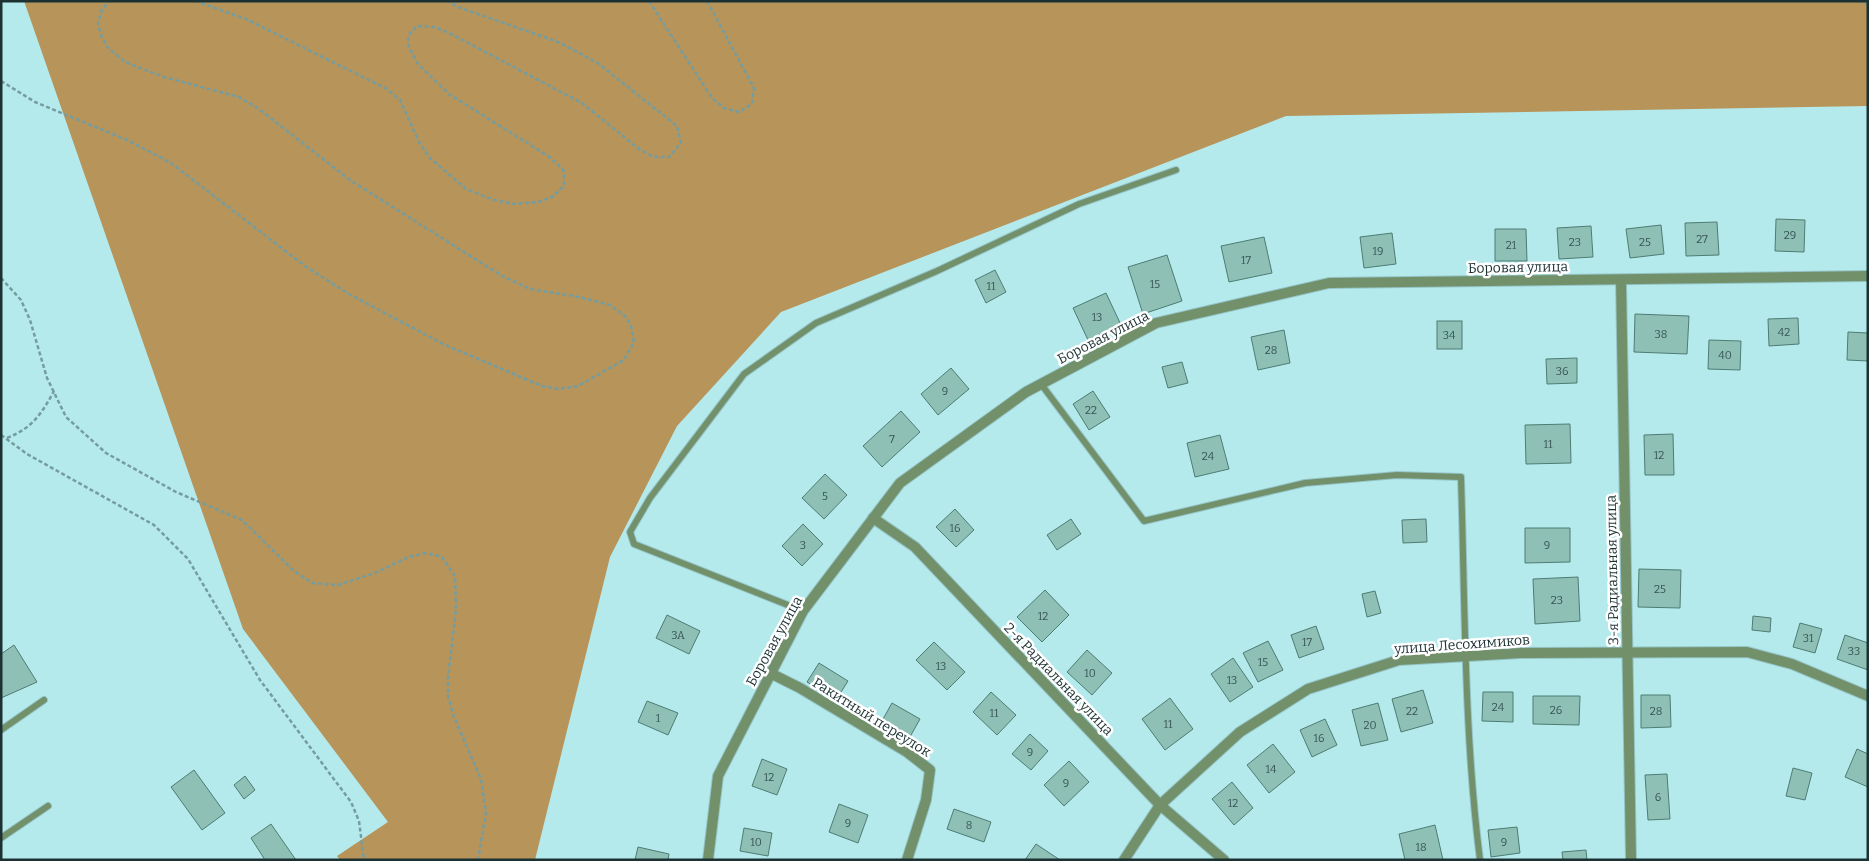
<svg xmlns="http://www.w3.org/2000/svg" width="1869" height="861" viewBox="0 0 1869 861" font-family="Bitter,serif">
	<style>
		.forest { fill: #b6945a }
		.building { fill: #8ec0b5; stroke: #4d7c73 }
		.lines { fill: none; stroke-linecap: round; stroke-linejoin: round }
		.service-casing { stroke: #96c5c8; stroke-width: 8 }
		.minor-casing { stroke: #96c5c8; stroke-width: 12 }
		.path { stroke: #759d9f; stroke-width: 2.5; stroke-dasharray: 4 2.5; stroke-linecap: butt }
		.service { stroke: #72916b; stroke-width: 6 }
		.minor { stroke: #72916b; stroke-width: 10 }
		.labels { text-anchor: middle; stroke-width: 5; stroke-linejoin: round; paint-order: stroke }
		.number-label { font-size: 11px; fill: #385553 }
		.street-label { font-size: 14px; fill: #1c3132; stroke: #fff }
	</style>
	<rect width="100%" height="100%" fill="#b5eaed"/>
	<path class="forest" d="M 24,1 L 1868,1 L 1868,106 L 1286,116 L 781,312 L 677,426 L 610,557 L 535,860 L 340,860 L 337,856 L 388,822 L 243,629 Z"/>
	<g class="building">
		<path d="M 1776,219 L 1805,220 L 1804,252 L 1775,251 Z"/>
		<path d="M 1717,222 L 1719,255 L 1686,256 L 1685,223 Z"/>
		<path d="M 1661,225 L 1664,254 L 1630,258 L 1626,229 Z"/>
		<path d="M 1591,226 L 1593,257 L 1559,259 L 1557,228 Z"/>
		<path d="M 1495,229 L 1526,229 L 1527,261 L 1495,261 Z"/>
		<path d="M 1392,233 L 1396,264 L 1364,268 L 1360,237 Z"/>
		<path d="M 1264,237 L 1272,273 L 1229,282 L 1221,246 Z"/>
		<path d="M 1167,255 L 1182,301 L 1143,314 L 1128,267 Z"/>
		<path d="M 995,270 L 1006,292 L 986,303 L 975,280 Z"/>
		<path d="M 1106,293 L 1121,325 L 1088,340 L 1073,308 Z"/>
		<path d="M 1635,314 L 1689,316 L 1687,354 L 1634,352 Z"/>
		<path d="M 1798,318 L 1799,344 L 1769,346 L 1768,319 Z"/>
		<rect x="1437" y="321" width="25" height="28"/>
		<path d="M 1284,330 L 1290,363 L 1258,370 L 1251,337 Z"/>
		<path d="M 1848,332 L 1868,333 L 1868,361 L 1847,360 Z"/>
		<path d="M 1709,340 L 1741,341 L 1740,370 L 1708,369 Z"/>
		<path d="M 1577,358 L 1577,383 L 1547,384 L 1546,359 Z"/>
		<path d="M 1182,362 L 1188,383 L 1168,388 L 1162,367 Z"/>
		<path d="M 951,368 L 969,389 L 938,415 L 921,394 Z"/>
		<path d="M 1093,391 L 1110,417 L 1089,430 L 1073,404 Z"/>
		<path d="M 901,411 L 920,432 L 882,467 L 863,446 Z"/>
		<path d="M 1570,424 L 1571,463 L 1526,464 L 1525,425 Z"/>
		<path d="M 1673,434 L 1674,475 L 1645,475 L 1644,435 Z"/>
		<path d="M 1220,435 L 1229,469 L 1195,477 L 1187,443 Z"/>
		<path d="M 825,474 L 847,495 L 824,519 L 802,498 Z"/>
		<path d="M 955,509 L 974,530 L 956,547 L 936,527 Z"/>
		<path d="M 1071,519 L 1081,534 L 1057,550 L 1047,535 Z"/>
		<path d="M 1426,519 L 1427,542 L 1403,543 L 1402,520 Z"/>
		<path d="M 803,524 L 823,544 L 802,566 L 782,546 Z"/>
		<path d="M 1525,528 L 1570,528 L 1570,562 L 1525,563 Z"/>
		<path d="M 1639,569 L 1681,570 L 1680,608 L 1638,607 Z"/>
		<path d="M 1578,577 L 1580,621 L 1535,624 L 1533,579 Z"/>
		<path d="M 1045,590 L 1069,615 L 1042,642 L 1017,617 Z"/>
		<path d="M 1375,591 L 1381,613 L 1367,617 L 1362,594 Z"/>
		<path d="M 667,615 L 700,631 L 689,654 L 656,638 Z"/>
		<path d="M 1753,616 L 1771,618 L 1770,632 L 1752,630 Z"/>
		<path d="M 1800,623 L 1822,629 L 1815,653 L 1793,647 Z"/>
		<path d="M 1316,626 L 1324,649 L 1299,658 L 1291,635 Z"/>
		<path d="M 1845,635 L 1868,643 L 1868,670 L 1837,659 Z"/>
		<path d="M 1268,641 L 1283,670 L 1258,682 L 1243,653 Z"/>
		<path d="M 934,642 L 965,672 L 947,690 L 916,660 Z"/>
		<path d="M 14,645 L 37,682 L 1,698 L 1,654 Z"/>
		<path d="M 1087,650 L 1112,673 L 1092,695 L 1067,672 Z"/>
		<path d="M 1233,658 L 1253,687 L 1230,702 L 1211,674 Z"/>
		<path d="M 819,663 L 848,681 L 836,700 L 807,682 Z"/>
		<path d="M 1423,690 L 1433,723 L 1401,732 L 1392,699 Z"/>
		<path d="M 991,692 L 1016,715 L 997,735 L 973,712 Z"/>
		<path d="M 1483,692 L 1513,692 L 1513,722 L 1482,721 Z"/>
		<path d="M 1641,695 L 1670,695 L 1671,727 L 1641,728 Z"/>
		<path d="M 1533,696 L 1580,696 L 1579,725 L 1533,724 Z"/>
		<path d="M 1170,698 L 1193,729 L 1165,750 L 1142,719 Z"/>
		<path d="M 647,701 L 678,713 L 668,735 L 638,722 Z"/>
		<path d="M 892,703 L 920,719 L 906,744 L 878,728 Z"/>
		<path d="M 1378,703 L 1388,740 L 1361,746 L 1352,710 Z"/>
		<path d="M 1325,719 L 1337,745 L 1312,757 L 1300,730 Z"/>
		<path d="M 1030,734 L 1048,751 L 1031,770 L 1012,754 Z"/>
		<path d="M 1273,744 L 1295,772 L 1269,793 L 1247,765 Z"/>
		<path d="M 1857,749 L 1868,754 L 1868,787 L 1845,777 Z"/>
		<path d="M 762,759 L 787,769 L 777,795 L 752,786 Z"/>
		<path d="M 1069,761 L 1089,782 L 1064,806 L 1044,785 Z"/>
		<path d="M 1793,768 L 1812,773 L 1805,800 L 1786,796 Z"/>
		<path d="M 194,770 L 225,813 L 202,830 L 171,787 Z"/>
		<path d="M 1667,774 L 1670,819 L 1648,820 L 1645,775 Z"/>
		<path d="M 245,776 L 255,790 L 244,799 L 234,785 Z"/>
		<path d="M 1232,782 L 1253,808 L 1234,825 L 1212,799 Z"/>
		<path d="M 839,804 L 868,815 L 858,843 L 829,832 Z"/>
		<path d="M 954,809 L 991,822 L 984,842 L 947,829 Z"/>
		<path d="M 271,824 L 296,860 L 265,860 L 251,838 Z"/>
		<path d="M 1435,825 L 1443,860 L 1405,860 L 1399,834 Z"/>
		<path d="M 1517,827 L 1520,853 L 1491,857 L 1488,830 Z"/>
		<path d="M 744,828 L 772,833 L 768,856 L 740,851 Z"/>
		<path d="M 1036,844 L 1060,860 L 1025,860 Z"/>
		<path d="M 638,847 L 669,854 L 668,860 L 635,860 Z"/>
		<path d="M 1586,850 L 1587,860 L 1563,860 L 1562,852 Z"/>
	</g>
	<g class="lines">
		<defs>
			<g id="service">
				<path d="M 1041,384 L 1144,521 L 1305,483 L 1397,475 L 1461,477 C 1465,604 1464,733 1480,860"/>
				<path d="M 803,611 L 634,544 L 630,532 L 650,498 L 744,374 L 816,323 L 937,271 L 1079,204 L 1176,170"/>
				<path d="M 1,730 L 44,700"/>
				<path d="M 1,838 L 48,806"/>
			</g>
			<g id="minor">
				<path d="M 1621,280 L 1631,860"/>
				<path d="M 873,518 L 915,547 L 1160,805 L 1224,860"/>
				<path d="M 770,673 L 800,688 L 907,752 L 930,770 L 926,800 L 907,860"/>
				<path d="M 708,860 L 718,776 L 803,611 L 900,483 L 1026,392 L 1156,323 L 1329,283 L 1868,276"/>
				<path d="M 1124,860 L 1160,805 L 1240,732 L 1308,689 L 1399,660 L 1521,653 L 1747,652 L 1792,664 L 1868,696"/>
			</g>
		</defs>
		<use href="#service" class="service-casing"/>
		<use href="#minor" class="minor-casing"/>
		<g class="path">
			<path d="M 195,1 L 246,19 L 387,89 L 400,100 L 420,144 L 430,158 L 466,189 L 494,200 L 513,204 L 538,202 L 552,197 L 564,186 L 564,171 L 551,158 L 449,94 L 418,64 L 409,47 L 408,36 L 417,26 L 435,27 L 451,34 L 582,103 L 639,149 L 654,157 L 669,157 L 681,143 L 677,126 L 599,64 L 561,43 L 458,7 L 448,1"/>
			<path d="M 649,1 L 712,98 L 724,108 L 739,112 L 752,104 L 754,88 L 707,1"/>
			<path d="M 1859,1 L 1868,5"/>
			<path d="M 1,81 L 35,102 L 127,140 L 171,163 L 305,266 L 349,294 L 443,344 L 542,386 L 559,389 L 578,386 L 624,360 L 634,342 L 631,326 L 626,317 L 610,305 L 579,297 L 530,289 L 502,276 L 350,180 L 259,109 L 239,97 L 164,77 L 125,62 L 109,49 L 102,38 L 98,24 L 102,9 L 110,1"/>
			<path d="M 1,278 L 21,300 L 30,320 L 47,378 L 66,417 L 106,453 L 176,492 L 242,520 L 295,572 L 313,583 L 338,585 L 375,573 L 409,557 L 426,553 L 442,557 L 455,576 L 456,610 L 448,677 L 448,697 L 454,717 L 481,779 L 486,813 L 478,860"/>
			<path d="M 1,435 L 27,454 L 154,525 L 188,559 L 260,680 L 351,802 L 359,821 L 364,860"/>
			<path d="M 7,438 C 32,428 41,415 54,391"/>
		</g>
		<use href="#service" class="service"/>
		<use href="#minor" class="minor"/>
	</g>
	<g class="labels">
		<g class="number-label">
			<text x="1790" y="239">29</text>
			<text x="1702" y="243">27</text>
			<text x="1575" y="246">23</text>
			<text x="1645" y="246">25</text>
			<text x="1511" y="249">21</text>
			<text x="1378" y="255">19</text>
			<text x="1246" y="264">17</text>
			<text x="1155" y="288">15</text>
			<text x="991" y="290">11</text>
			<text x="1097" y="321">13</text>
			<text x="1784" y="336">42</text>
			<text x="1661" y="338">38</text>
			<text x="1449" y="339">34</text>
			<text x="1271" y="354">28</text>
			<text x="1725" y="359">40</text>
			<text x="1562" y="375">36</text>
			<text x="945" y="395">9</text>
			<text x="1091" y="414">22</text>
			<text x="892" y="443">7</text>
			<text x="1548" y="448">11</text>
			<text x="1659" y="459">12</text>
			<text x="1208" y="460">24</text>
			<text x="825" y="500">5</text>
			<text x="955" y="532">16</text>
			<text x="803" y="549">3</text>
			<text x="1547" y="549">9</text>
			<text x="1660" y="593">25</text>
			<text x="1557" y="604">23</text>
			<text x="1043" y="620">12</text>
			<text x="678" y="639">3А</text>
			<text x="1808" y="642">31</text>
			<text x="1307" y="646">17</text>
			<text x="1854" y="655">33</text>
			<text x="1263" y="666">15</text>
			<text x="941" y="670">13</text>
			<text x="1090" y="677">10</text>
			<text x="1232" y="684">13</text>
			<text x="1498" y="711">24</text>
			<text x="1556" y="714">26</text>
			<text x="1412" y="715">22</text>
			<text x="1656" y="715">28</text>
			<text x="994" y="717">11</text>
			<text x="658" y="722">1</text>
			<text x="1168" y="728">11</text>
			<text x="1370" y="729">20</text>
			<text x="1319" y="742">16</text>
			<text x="1030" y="756">9</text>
			<text x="1271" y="773">14</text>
			<text x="769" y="781">12</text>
			<text x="1066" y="787">9</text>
			<text x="1658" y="801">6</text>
			<text x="1233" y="807">12</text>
			<text x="848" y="827">9</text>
			<text x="969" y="829">8</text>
			<text x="756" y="846">10</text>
			<text x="1504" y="846">9</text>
			<text x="1421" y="851">18</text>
		</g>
		<g class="street-label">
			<text transform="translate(1518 267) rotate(-1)" y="5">Боровая улица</text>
			<text transform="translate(1103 337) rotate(-27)" y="5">Боровая улица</text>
			<text transform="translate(1612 570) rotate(-91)" y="5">3-я Радиальная улица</text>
			<text transform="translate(774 641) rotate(-61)" y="5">Боровая улица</text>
			<text transform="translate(1462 644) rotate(-4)" y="5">улица Лесохимиков</text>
			<text transform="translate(1059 679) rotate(46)" y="5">2-я Радиальная улица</text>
			<text transform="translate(872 717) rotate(32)" y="5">Ракитный переулок</text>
		</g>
	</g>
	<rect width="1869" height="861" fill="none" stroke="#1c3132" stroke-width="5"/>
</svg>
